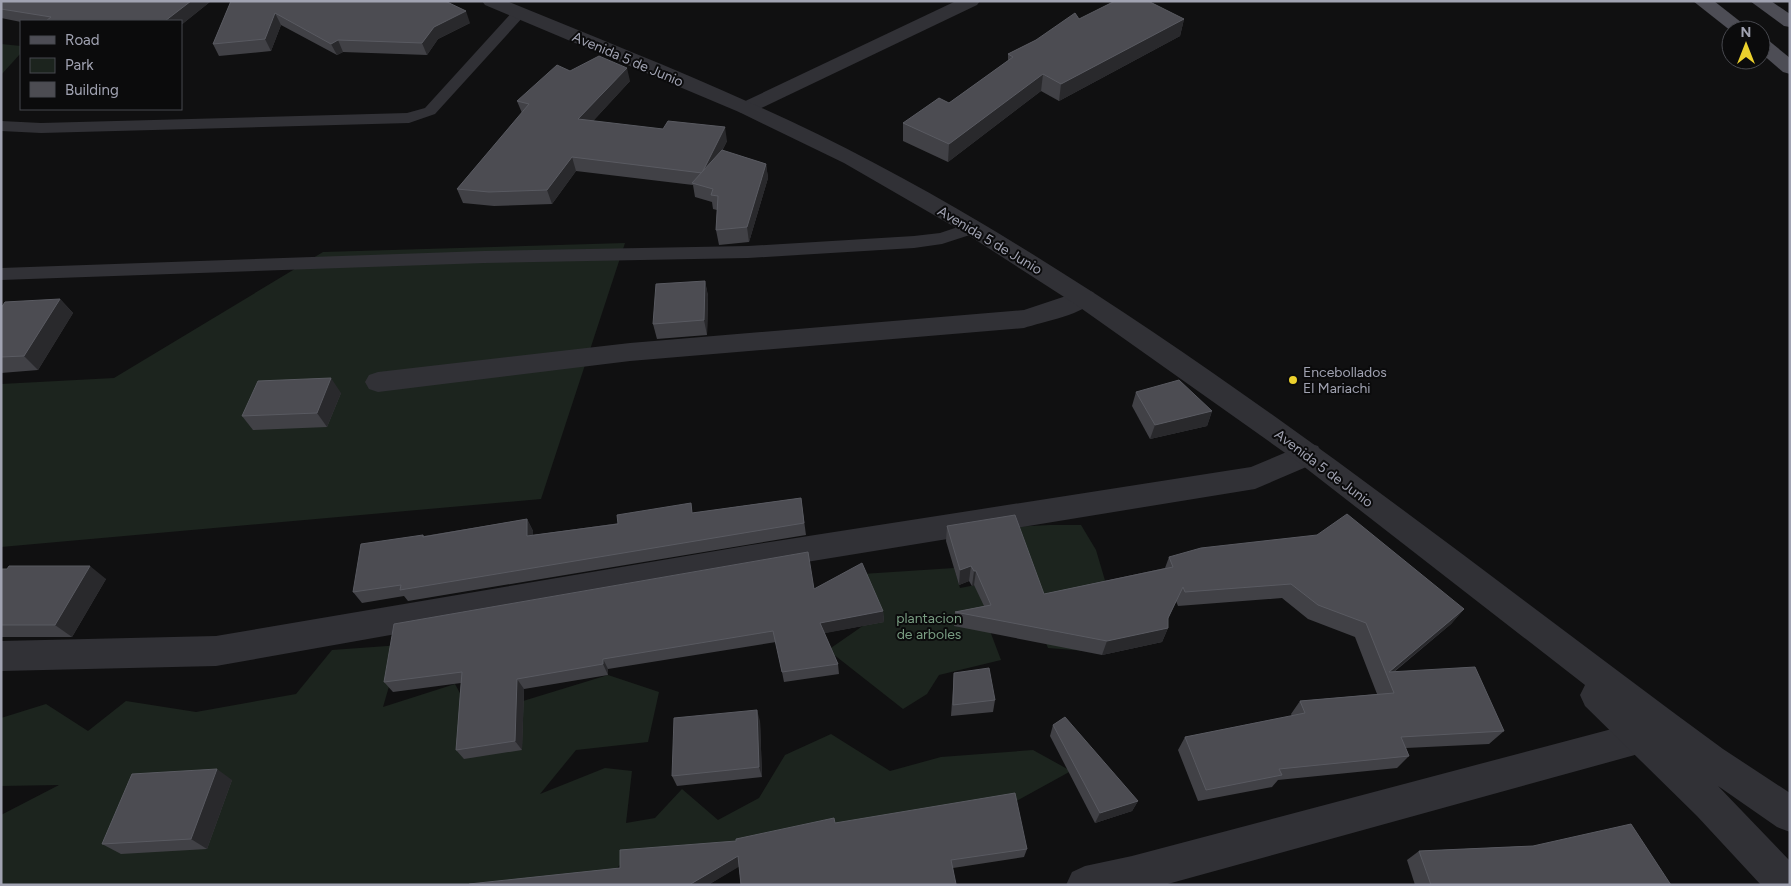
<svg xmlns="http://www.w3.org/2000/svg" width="1791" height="886" viewBox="0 0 1791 886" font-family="Figtree,sans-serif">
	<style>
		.green { fill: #1c241e }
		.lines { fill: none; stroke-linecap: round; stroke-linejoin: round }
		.service { fill: #313136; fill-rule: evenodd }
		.minor { fill: #313136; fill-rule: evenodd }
		.tertiary { fill: #313136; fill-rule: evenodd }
		.primary { fill: #4d4d55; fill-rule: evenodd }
		.wall { fill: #414146 }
		.shaded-wall { fill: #29292c }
		.building { fill: #4c4c52; stroke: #595a61 }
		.poi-dot { fill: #ecd12d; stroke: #0b0b0c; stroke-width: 2 }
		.labels { text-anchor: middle; stroke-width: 4; stroke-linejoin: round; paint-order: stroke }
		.street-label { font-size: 14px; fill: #a1a3b2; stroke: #0b0b0c }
		.poi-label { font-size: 14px; fill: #a1a3b2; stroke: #0b0b0c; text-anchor: start }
		.park-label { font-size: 14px; fill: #799d82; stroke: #0b0b0c }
	</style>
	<rect width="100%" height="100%" fill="#101011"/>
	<g class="green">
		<path d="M 1,44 L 21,46 L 21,53 L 1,75 Z"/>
		<path d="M 625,243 L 541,499 L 1,547 L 1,384 L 114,378 L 323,252 Z"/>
		<path d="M 1050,525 L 1081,525 L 1096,550 L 1109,594 L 1090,599 L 1112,653 L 1048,648 L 1034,612 L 987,623 L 1001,660 L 939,675 L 927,694 L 903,709 L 828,650 L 880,614 L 862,574 L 954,568 L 960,588 L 1028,575 L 1012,527 Z"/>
		<path d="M 401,645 L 383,707 L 455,684 L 468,708 L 522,750 L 523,701 L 608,675 L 659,692 L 648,742 L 576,750 L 540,794 L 605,768 L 632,771 L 626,823 L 655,818 L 682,789 L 718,820 L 759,798 L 785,755 L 831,734 L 890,771 L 941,757 L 1033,750 L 1071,771 L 1013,803 L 626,858 L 602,885 L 1,885 L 1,815 L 59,785 L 1,786 L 1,718 L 46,704 L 88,731 L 126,701 L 196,712 L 296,694 L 332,650 Z"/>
	</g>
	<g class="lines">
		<g class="service">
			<path d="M 519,9 L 526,13 L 524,16 L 435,114 L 409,123 L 41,133 L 1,131 L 1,121 L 41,123 L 407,113 L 425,108 L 514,10 Z"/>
			<path d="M 973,222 L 979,224 L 982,228 L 979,232 L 942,244 L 914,248 L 748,258 L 484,263 L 1,280 L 1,268 L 484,251 L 748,246 L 914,236 L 940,233 Z"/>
		</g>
		<g class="minor">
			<path d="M 956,1 L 980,1 L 977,5 L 753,112 L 746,114 L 739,112 L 736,108 L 739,104 Z"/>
			<path d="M 1084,290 L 1093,292 L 1096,298 C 1087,314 1042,322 1024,328 L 630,361 L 378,392 L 369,389 L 365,382 L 369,375 L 378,372 L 630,343 L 1024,310 Z"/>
			<path d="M 1308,443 L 1318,446 L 1322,454 L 1318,462 L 1255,489 L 751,571 L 216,666 L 1,671 L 1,641 L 216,636 L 751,545 L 1251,467 Z"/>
			<path d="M 1642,721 L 1654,725 L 1659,737 L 1654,749 L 1642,753 L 1164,885 L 1066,885 L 1072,872 L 1085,866 L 1132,856 Z"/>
		</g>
		<path class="tertiary" d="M 482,1 L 507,1 C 589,35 672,67 753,104 C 832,139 909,180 983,224 C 1243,379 1479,570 1723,749 L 1790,793 L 1790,832 L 1777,827 L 1718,786 L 1790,861 L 1790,885 L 1761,885 L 1697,816 L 1585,706 L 1580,695 L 1585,685 L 1298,462 L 1075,304 L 965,233 L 844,163 L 739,112 L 485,5 Z"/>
		<g class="primary">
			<path d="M 1693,1 L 1714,1 L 1751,30 L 1731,31 Z"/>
			<path d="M 1750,1 L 1771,1 L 1790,14 L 1790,27 L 1784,26 Z"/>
			<path d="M 1761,38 L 1768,40 L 1790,58 L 1790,74 L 1783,72 L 1761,53 Z"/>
		</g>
	</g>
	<g class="wall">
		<path d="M 1,1 L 211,1 L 181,25 L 181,21 L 21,21 L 21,22 L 1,18 Z"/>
		<path d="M 231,1 L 470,23 L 438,39 L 427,55 L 343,52 L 337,55 L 281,25 L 271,51 L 219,56 L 213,44 Z"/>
		<path d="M 1079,19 L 1184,19 L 1180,36 L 1059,101 L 1041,91 L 948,162 L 903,141 L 903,123 L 949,103 L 1008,61 L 1008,54 Z"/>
		<path d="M 570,71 L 630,81 L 593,121 L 727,141 L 722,151 L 766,164 L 768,178 L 749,242 L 719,245 L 716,230 L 717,210 L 713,209 L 712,202 L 695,197 L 693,185 L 576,171 L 552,204 L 494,206 L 463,203 L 457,189 L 522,113 L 517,101 Z"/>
		<path d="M 705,281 L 708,296 L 707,335 L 657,339 L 653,324 Z"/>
		<path d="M 60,299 L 73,313 L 38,370 L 1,373 L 1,308 Z"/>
		<path d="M 1136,392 L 1212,411 L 1207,426 L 1150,439 L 1132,406 Z"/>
		<path d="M 341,393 L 327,427 L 253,430 L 242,416 Z"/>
		<path d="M 801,498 L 806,535 L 408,601 L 404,596 L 362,603 L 353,592 L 423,535 L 424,536 L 527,519 L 533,531 L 533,535 Z"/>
		<path d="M 947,526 L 1044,594 L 1165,568 L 1169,557 L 1464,609 L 1451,624 L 1394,672 L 1504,731 L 1489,744 L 1406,748 L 1409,756 L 1397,768 L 1278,780 L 1272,787 L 1198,801 L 1178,750 L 1185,737 L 1292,716 L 1291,714 L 1300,701 L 1377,694 L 1355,637 L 1308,619 L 1282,598 L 1178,606 L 1176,601 L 1168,619 L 1168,628 L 1162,642 L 1102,655 L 954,626 L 955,612 L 984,606 L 974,585 L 972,586 L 969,581 L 959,585 L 946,541 Z"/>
		<path d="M 1,569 L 7,569 L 106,579 L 72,637 L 1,637 Z"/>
		<path d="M 814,589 L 883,611 L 884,622 L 824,633 L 838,664 L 839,674 L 784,682 L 776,642 L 608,669 L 608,675 L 524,689 L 522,750 L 464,759 L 456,750 L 461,683 L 393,692 L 384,682 Z"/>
		<path d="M 954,673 L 995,700 L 993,712 L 951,716 Z"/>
		<path d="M 760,721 L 762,777 L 677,786 L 672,776 Z"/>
		<path d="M 1053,725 L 1138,801 L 1132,811 L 1095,823 L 1050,736 Z"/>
		<path d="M 232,780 L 207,849 L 121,854 L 102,844 Z"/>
		<path d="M 835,823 L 1027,849 L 1024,857 L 953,868 L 955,885 L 741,885 L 739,866 L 708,885 L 468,885 L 620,868 L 736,841 Z"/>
		<path d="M 1533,846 L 1671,885 L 1415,885 L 1407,860 L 1419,851 Z"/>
	</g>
	<g class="shaded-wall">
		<path d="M 191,1 L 211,1 L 181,25 L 181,21 L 165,21 Z"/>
		<path d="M 466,11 L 470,23 L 438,39 L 427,55 L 422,43 L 434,27 Z"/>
		<path d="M 275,13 L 281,25 L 271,51 L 265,39 Z"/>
		<path d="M 1184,19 L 1180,36 L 1059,101 L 1061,84 Z"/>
		<path d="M 338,40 L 343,52 L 337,55 L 331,44 Z"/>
		<path d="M 627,68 L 630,81 L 582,133 L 578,119 Z"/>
		<path d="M 1043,74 L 1041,91 L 948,162 L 949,144 Z"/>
		<path d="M 725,127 L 727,141 L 704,187 L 702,173 Z"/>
		<path d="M 572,157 L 576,171 L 552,204 L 547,190 Z"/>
		<path d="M 766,164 L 768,178 L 749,242 L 747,227 Z"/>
		<path d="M 705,281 L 708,296 L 707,335 L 704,320 Z"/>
		<path d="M 60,299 L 73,313 L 38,370 L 24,356 Z"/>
		<path d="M 331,378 L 341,393 L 327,427 L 317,413 Z"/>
		<path d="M 1212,411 L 1207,426 L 1150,439 L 1155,425 Z"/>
		<path d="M 527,519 L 533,531 L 533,548 L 527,536 Z"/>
		<path d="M 90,566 L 106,579 L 72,637 L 55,625 Z"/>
		<path d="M 971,566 L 969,581 L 959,585 L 960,570 Z"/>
		<path d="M 974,571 L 976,571 L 974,585 L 972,586 Z"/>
		<path d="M 1464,609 L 1451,624 L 1387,677 L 1389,672 Z"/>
		<path d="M 883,611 L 884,622 L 821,634 L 820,623 Z"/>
		<path d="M 1168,628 L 1162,642 L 1102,655 L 1107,641 Z"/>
		<path d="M 603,659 L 608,669 L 608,675 L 603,664 Z"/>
		<path d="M 517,679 L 524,689 L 522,750 L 515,741 Z"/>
		<path d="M 757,710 L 760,721 L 762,777 L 759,767 Z"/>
		<path d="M 217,769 L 232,780 L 207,849 L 191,839 Z"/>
		<path d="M 1138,801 L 1132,811 L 1095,823 L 1100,813 Z"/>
		<path d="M 738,856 L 742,865 L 708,885 L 689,885 Z"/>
	</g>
	<g class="building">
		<path d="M 1,1 L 191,1 L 165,21 L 46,21 L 51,17 L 1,9 Z"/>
		<path d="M 231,1 L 445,1 L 466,11 L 434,27 L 422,43 L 338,40 L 331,44 L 275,13 L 265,39 L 213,44 Z"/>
		<path d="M 1115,1 L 1148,1 L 1184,19 L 1061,84 L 1043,74 L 949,144 L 903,123 L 939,98 L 949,103 L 1013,57 L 1008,54 L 1036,40 L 1075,13 L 1079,19 Z"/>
		<path d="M 599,56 L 627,68 L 578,119 L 663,129 L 668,121 L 725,127 L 702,173 L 572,157 L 547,190 L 489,192 L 457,189 L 529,104 L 517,101 L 557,65 L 570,71 Z"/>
		<path d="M 722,150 L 766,164 L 747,227 L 716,230 L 718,196 L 711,195 L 713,189 L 692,183 Z"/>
		<path d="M 705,281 L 704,320 L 653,324 L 656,284 Z"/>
		<path d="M 60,299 L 24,356 L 1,357 L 1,308 L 5,302 Z"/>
		<path d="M 331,378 L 317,413 L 242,416 L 258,381 Z"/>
		<path d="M 1179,380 L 1212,411 L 1155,425 L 1136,392 Z"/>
		<path d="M 801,498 L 804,523 L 400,590 L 401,585 L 353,592 L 361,544 L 423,535 L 423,537 L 527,519 L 527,536 L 618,524 L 617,515 L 691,503 L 692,513 Z"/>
		<path d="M 1347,514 L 1464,609 L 1389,672 L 1475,667 L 1504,731 L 1401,737 L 1409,756 L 1279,769 L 1282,775 L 1206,790 L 1185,737 L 1305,713 L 1300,701 L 1394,693 L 1366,623 L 1318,605 L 1291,584 L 1185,592 L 1183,587 L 1168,618 L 1168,628 L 1107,641 L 955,612 L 991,605 L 976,571 L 974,571 L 971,566 L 960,570 L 947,526 L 1015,515 L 1044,594 L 1173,567 L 1169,557 L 1201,548 L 1317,535 Z"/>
		<path d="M 808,552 L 814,589 L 862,563 L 883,611 L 820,623 L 838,664 L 782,672 L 773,631 L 603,659 L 603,664 L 517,679 L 515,741 L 456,750 L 462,672 L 384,682 L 394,624 Z"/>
		<path d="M 9,566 L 90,566 L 55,625 L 1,625 L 1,569 L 7,569 Z"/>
		<path d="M 989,668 L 995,700 L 953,705 L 954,673 Z"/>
		<path d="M 757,710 L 759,767 L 672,776 L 674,718 Z"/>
		<path d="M 1065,717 L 1138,801 L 1100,813 L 1053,725 Z"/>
		<path d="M 217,769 L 191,839 L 102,844 L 132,774 Z"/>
		<path d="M 1015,793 L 1027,849 L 951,860 L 956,884 L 950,885 L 861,885 L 861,884 L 856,885 L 741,885 L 738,856 L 689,885 L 468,885 L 469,884 L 620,868 L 620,850 L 736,841 L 736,839 L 834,818 L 835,823 Z"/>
		<path d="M 1631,824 L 1671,885 L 1431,885 L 1419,851 L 1533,846 Z"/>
	</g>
	<circle class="poi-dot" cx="1293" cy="380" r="5"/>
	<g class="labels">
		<g class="street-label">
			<text transform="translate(628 59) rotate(23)" y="5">Avenida 5 de Junio</text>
			<text transform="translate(990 240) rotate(31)" y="5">Avenida 5 de Junio</text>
			<text transform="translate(1324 468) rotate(37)" y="5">Avenida 5 de Junio</text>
		</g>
		<g class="poi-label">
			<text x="1303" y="377">Encebollados<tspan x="1303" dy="16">El Mariachi</tspan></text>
		</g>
		<g class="park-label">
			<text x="929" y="623">plantacion<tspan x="929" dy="16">de arboles</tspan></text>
		</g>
	</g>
	<rect width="1791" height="886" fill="none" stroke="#a1a3b2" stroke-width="5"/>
	<rect x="20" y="20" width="162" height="90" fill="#0b0b0c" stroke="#47484e"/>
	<rect x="30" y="36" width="25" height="8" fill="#4d4d55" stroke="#47484e"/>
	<text x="65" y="45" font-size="15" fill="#a1a3b2">Road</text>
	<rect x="30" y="58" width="25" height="15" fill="#1c241e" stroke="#47484e"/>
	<text x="65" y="70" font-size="15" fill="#a1a3b2">Park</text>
	<rect x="30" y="82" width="25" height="15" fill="#4c4c52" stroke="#47484e"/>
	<text x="65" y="95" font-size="15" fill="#a1a3b2">Building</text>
	<g transform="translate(1746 45)"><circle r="24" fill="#0b0b0c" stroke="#47484e"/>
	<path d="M0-4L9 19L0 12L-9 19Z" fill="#ecd12d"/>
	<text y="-8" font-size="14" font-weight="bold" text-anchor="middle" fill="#a1a3b2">N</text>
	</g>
</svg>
